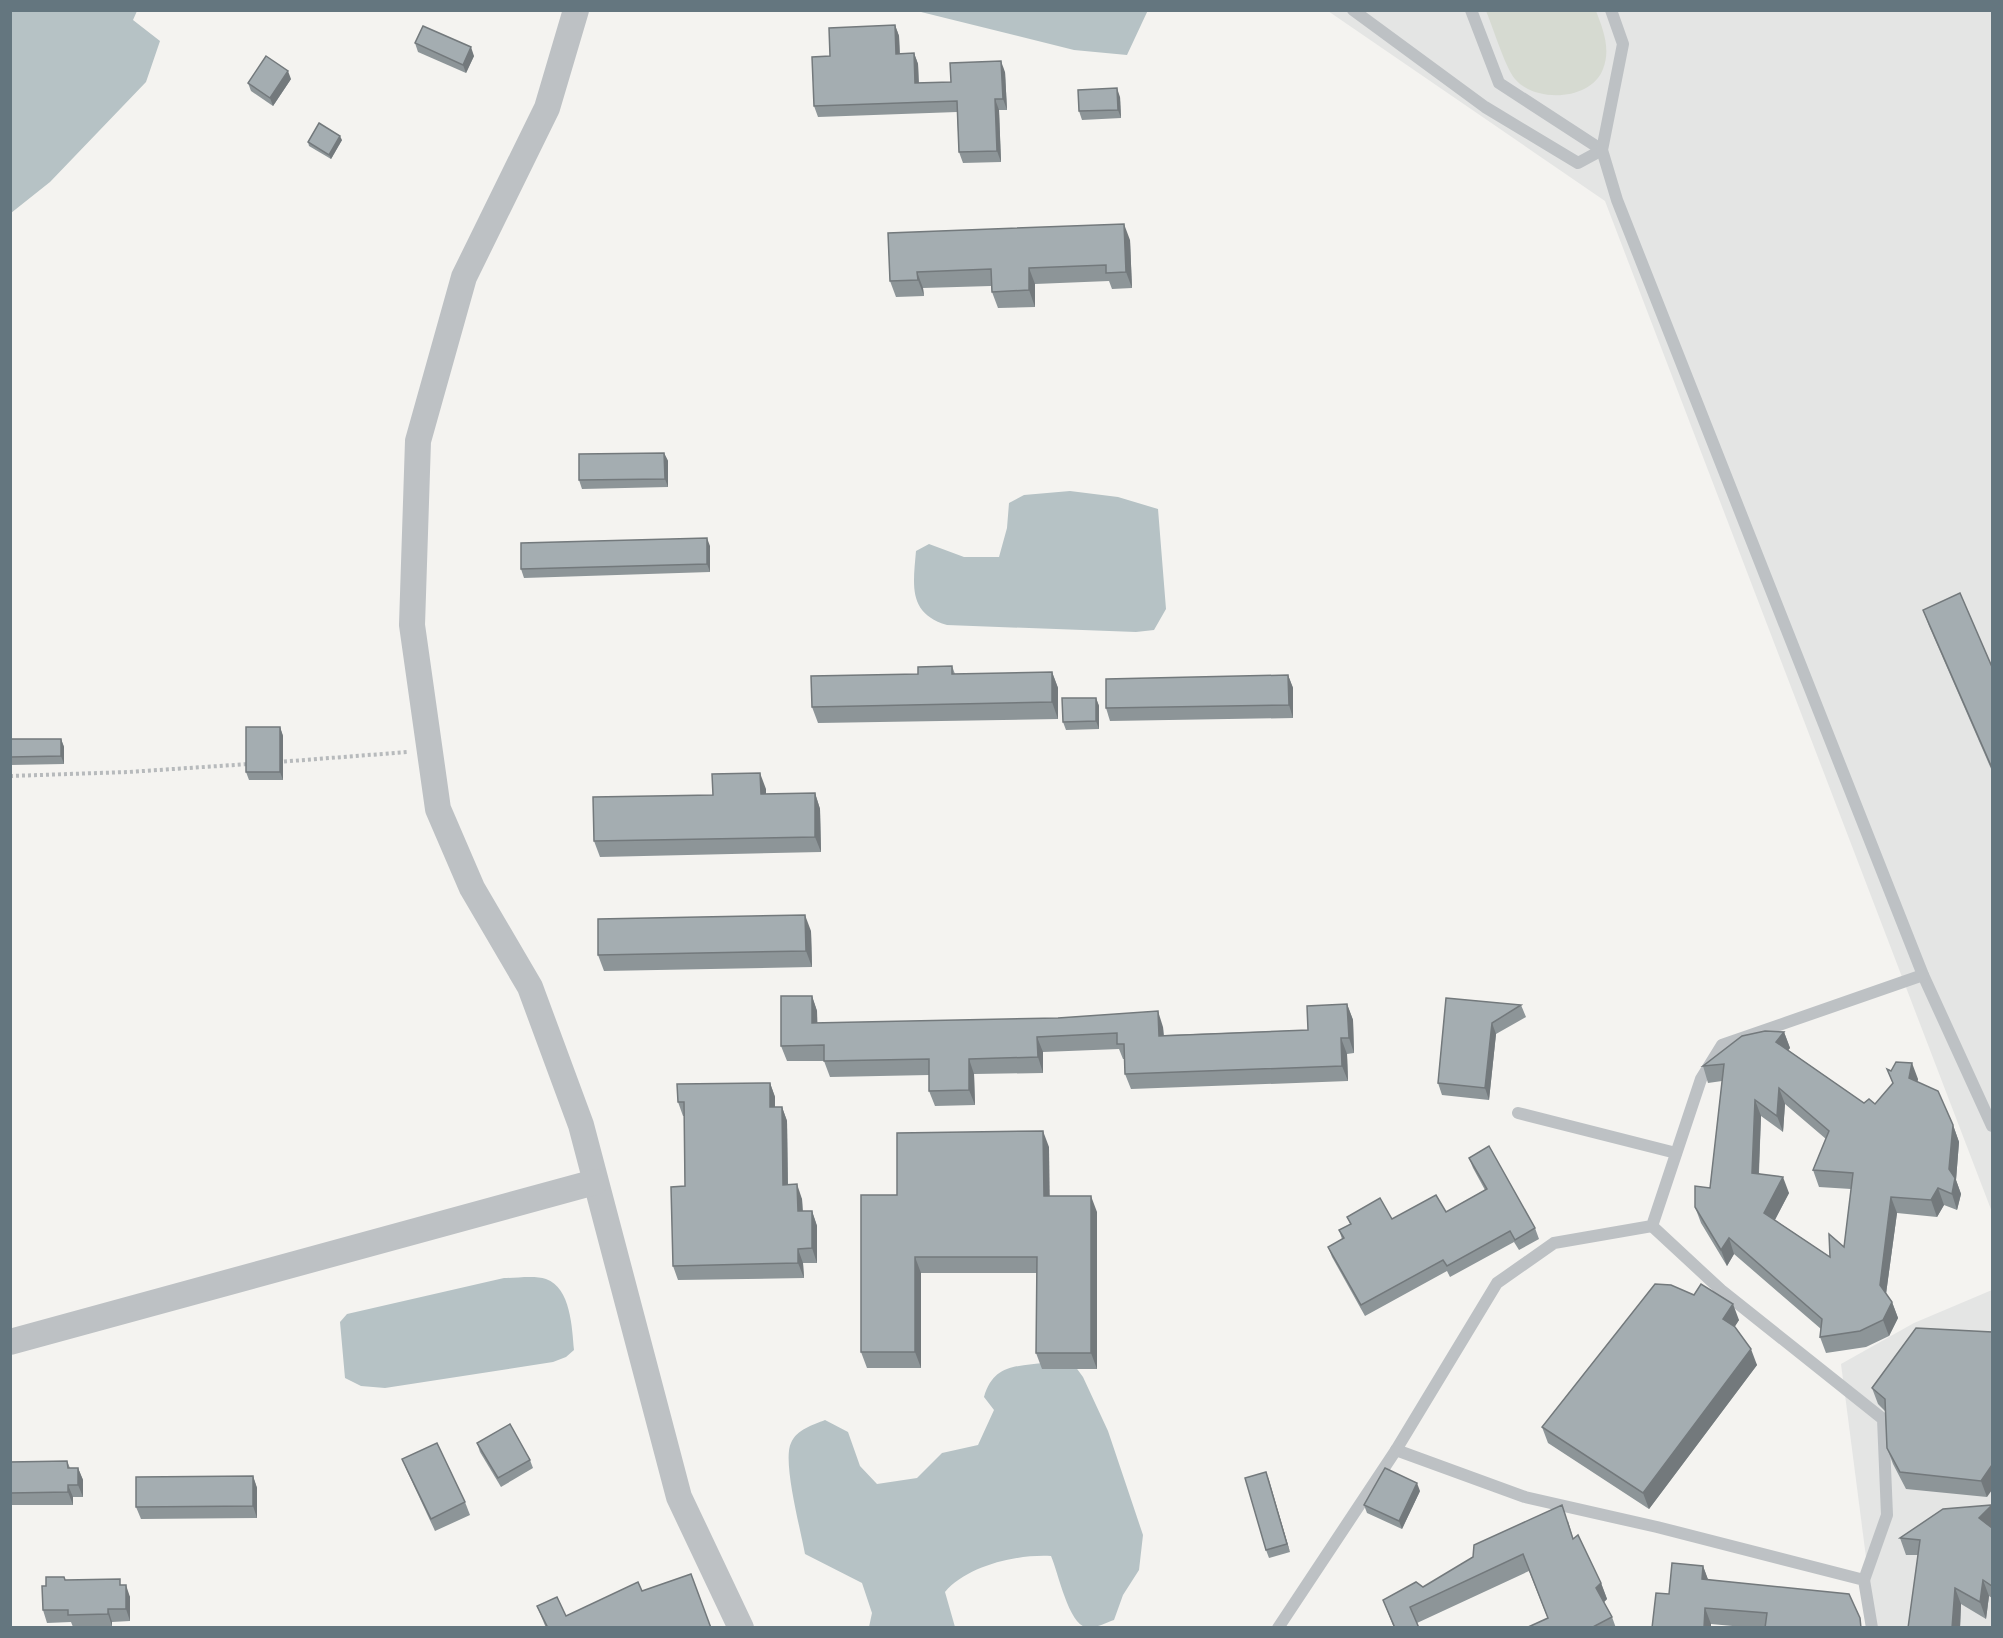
<svg xmlns="http://www.w3.org/2000/svg" width="2003" height="1638" viewBox="0 0 2003 1638" font-family="Overpass,sans-serif">
	<style>
		.built { fill: #e4e5e4 }
		.green { fill: #d6dad1 }
		.water { fill: #b6c2c5 }
		.lines { fill: none; stroke-linecap: round; stroke-linejoin: round }
		.path { stroke: #b7babc; stroke-width: 4; stroke-dasharray: 3 3; stroke-linecap: butt }
		.service { stroke: #bdc1c4; stroke-width: 12 }
		.minor { stroke: #bdc1c4; stroke-width: 26 }
		.wall { fill: #8d9598; fill-rule: evenodd }
		.shaded-wall { fill: #73797c }
		.building { fill: #a4adb1; stroke: #73797c; stroke-width: 1.5; fill-rule: evenodd }
	</style>
	<rect width="100%" height="100%" fill="#f4f3f0"/>
	<g class="built">
		<path d="M 1328,11 L 1992,11 L 1992,1212 L 1605,201 Z"/>
		<path d="M 1992,1290 L 1992,1627 L 1875,1627 L 1841,1364 L 1914,1323 Z"/>
	</g>
	<path class="green" d="M 1486,11 L 1596,11 C 1603,29 1611,49 1603,69 C 1591,101 1535,103 1515,79 C 1505,67 1493,27 1486,11 Z"/>
	<g class="water">
		<path d="M 11,10 L 137,11 L 133,20 L 160,41 L 146,82 L 50,182 L 11,213 Z"/>
		<path d="M 1148,10 L 1127,55 L 1074,50 L 917,11 Z"/>
		<path d="M 1070,491 L 1118,497 L 1158,509 L 1166,609 L 1154,630 L 1136,632 L 947,625 C 908,613 913,586 916,551 L 929,544 L 964,557 L 999,557 L 1007,528 L 1009,503 L 1024,495 Z"/>
		<path d="M 504,1278 C 516,1278 535,1275 546,1279 C 571,1288 572,1328 574,1350 L 566,1357 L 553,1362 L 385,1388 L 361,1386 L 345,1378 L 340,1322 L 347,1314 Z"/>
		<path d="M 1049,1362 L 1072,1362 L 1083,1377 L 1108,1431 L 1143,1535 L 1139,1570 L 1123,1595 L 1114,1620 C 1105,1623 1095,1629 1086,1627 C 1069,1625 1058,1572 1051,1556 C 1017,1554 967,1566 945,1592 L 955,1627 L 869,1627 L 872,1613 L 862,1583 L 805,1554 C 801,1531 782,1461 791,1443 C 797,1429 813,1425 825,1420 L 848,1432 L 860,1466 L 877,1484 L 917,1478 L 942,1453 L 978,1445 L 994,1410 L 984,1397 C 994,1362 1019,1367 1049,1362 Z"/>
	</g>
	<g class="lines">
		<g class="path">
			<path d="M 278,762 L 408,752"/>
			<path d="M 10,776 L 128,772 L 249,764"/>
		</g>
		<g class="service">
			<path d="M 1353,10 L 1485,107 L 1578,163 L 1602,150 L 1499,83 L 1471,10"/>
			<path d="M 1611,10 L 1623,44 L 1602,150 L 1617,200 L 1923,975 L 1992,1126"/>
			<path d="M 1518,1113 L 1676,1153"/>
			<path d="M 1652,1226 L 1721,1290 L 1883,1419 L 1887,1515 L 1864,1580"/>
			<path d="M 1396,1450 L 1525,1497 L 1657,1527 L 1864,1580 L 1872,1628"/>
			<path d="M 1278,1628 L 1396,1450 L 1497,1283 L 1554,1243 L 1652,1226 L 1701,1079 L 1722,1045 L 1923,975"/>
		</g>
		<g class="minor">
			<path d="M 576,10 L 547,108 L 464,277 L 418,441 L 412,625 L 438,809 L 472,888 L 530,987 L 581,1125 L 679,1497 L 741,1628"/>
			<path d="M 10,1342 L 595,1182"/>
		</g>
	</g>
	<g class="wall">
		<path d="M 895,25 L 899,36 L 900,54 L 914,53 L 918,64 L 919,83 L 951,82 L 1005,72 L 1007,110 L 999,110 L 1001,162 L 963,163 L 959,152 L 957,112 L 818,117 L 814,106 L 830,56 Z"/>
		<path d="M 415,43 L 474,56 L 466,73 L 418,52 Z"/>
		<path d="M 291,79 L 273,106 L 251,91 L 248,83 Z"/>
		<path d="M 1120,97 L 1121,118 L 1082,120 L 1079,111 Z"/>
		<path d="M 342,140 L 331,159 L 309,146 L 308,142 Z"/>
		<path d="M 888,233 L 1130,240 L 1132,288 L 1112,289 L 1109,281 L 1035,284 L 1035,307 L 998,308 L 992,292 L 991,286 L 923,288 L 924,296 L 896,297 L 890,281 Z"/>
		<path d="M 664,453 L 668,461 L 668,487 L 582,489 L 579,480 Z"/>
		<path d="M 710,546 L 710,572 L 524,578 L 521,569 Z"/>
		<path d="M 1923,610 L 1992,667 L 1992,771 L 1929,626 Z"/>
		<path d="M 952,666 L 955,674 L 1052,672 L 1058,688 L 1058,719 L 818,723 L 812,707 L 918,674 Z"/>
		<path d="M 1288,675 L 1293,688 L 1293,718 L 1110,721 L 1106,708 Z"/>
		<path d="M 1096,698 L 1099,706 L 1099,729 L 1066,730 L 1063,722 Z"/>
		<path d="M 280,727 L 283,736 L 283,780 L 249,780 L 246,772 Z"/>
		<path d="M 10,739 L 61,739 L 64,747 L 64,764 L 10,765 Z"/>
		<path d="M 766,789 L 766,794 L 815,793 L 820,809 L 821,852 L 600,857 L 594,841 L 713,795 Z"/>
		<path d="M 811,931 L 812,967 L 604,971 L 598,955 Z"/>
		<path d="M 812,996 L 817,1011 L 817,1023 L 1163,1027 L 1164,1035 L 1308,1030 L 1347,1004 L 1353,1020 L 1354,1053 L 1347,1054 L 1348,1081 L 1131,1089 L 1125,1074 L 1125,1059 L 1123,1059 L 1119,1049 L 1043,1052 L 1043,1073 L 974,1074 L 975,1105 L 935,1106 L 929,1091 L 929,1075 L 830,1077 L 824,1061 L 787,1061 L 781,1046 Z"/>
		<path d="M 1446,998 L 1521,1005 L 1526,1017 L 1496,1034 L 1489,1100 L 1442,1095 L 1438,1083 Z"/>
		<path d="M 1784,1032 L 1790,1048 L 1788,1050 L 1864,1103 L 1875,1104 L 1893,1084 L 1887,1069 L 1918,1079 L 1917,1082 L 1953,1125 L 1959,1142 L 1956,1180 L 1961,1194 L 1957,1210 L 1944,1205 L 1937,1217 L 1897,1213 L 1886,1294 L 1892,1302 L 1898,1318 L 1889,1336 L 1866,1347 L 1826,1353 L 1820,1337 L 1821,1329 L 1734,1254 L 1727,1266 L 1701,1223 L 1695,1207 L 1710,1188 L 1722,1081 L 1708,1083 L 1703,1066 ZM 1785,1104 L 1826,1139 L 1813,1170 L 1819,1187 L 1851,1189 L 1844,1247 L 1830,1257 L 1775,1220 L 1789,1193 L 1759,1173 L 1761,1116 L 1783,1132 Z"/>
		<path d="M 770,1083 L 775,1097 L 775,1107 L 782,1107 L 787,1121 L 788,1185 L 802,1199 L 803,1211 L 812,1211 L 817,1226 L 817,1263 L 803,1263 L 804,1278 L 678,1280 L 673,1266 L 685,1186 L 684,1116 L 683,1116 L 678,1102 Z"/>
		<path d="M 1049,1147 L 1049,1196 L 1097,1212 L 1097,1369 L 1042,1369 L 1036,1353 L 1037,1273 L 921,1273 L 921,1368 L 867,1368 L 861,1352 L 897,1195 Z"/>
		<path d="M 1469,1158 L 1535,1228 L 1539,1239 L 1519,1250 L 1514,1242 L 1450,1277 L 1447,1271 L 1365,1316 L 1332,1257 L 1328,1247 L 1342,1239 L 1339,1230 L 1350,1224 L 1347,1217 L 1392,1219 L 1446,1212 L 1485,1190 L 1473,1168 Z"/>
		<path d="M 1694,1295 L 1739,1320 L 1734,1327 L 1757,1365 L 1649,1509 L 1548,1443 L 1542,1427 Z"/>
		<path d="M 1992,1332 L 1987,1497 L 1906,1489 L 1893,1464 L 1887,1448 L 1885,1411 L 1878,1404 L 1872,1388 Z"/>
		<path d="M 477,1443 L 530,1460 L 533,1468 L 501,1487 L 480,1452 Z"/>
		<path d="M 402,1459 L 465,1502 L 470,1515 L 435,1531 L 407,1471 Z"/>
		<path d="M 67,1461 L 70,1468 L 78,1468 L 83,1480 L 83,1497 L 73,1497 L 73,1505 L 10,1505 L 10,1462 Z"/>
		<path d="M 1266,1472 L 1290,1552 L 1269,1558 L 1266,1550 Z"/>
		<path d="M 253,1476 L 257,1488 L 257,1518 L 141,1519 L 136,1507 Z"/>
		<path d="M 1420,1491 L 1402,1529 L 1367,1513 L 1364,1505 Z"/>
		<path d="M 1568,1521 L 1573,1538 L 1601,1583 L 1607,1599 L 1604,1602 L 1612,1617 L 1616,1628 L 1526,1628 L 1548,1619 L 1529,1571 L 1417,1623 L 1419,1628 L 1394,1628 L 1383,1600 L 1423,1587 Z"/>
		<path d="M 1992,1527 L 1992,1598 L 1989,1596 L 1986,1619 L 1961,1604 L 1960,1628 L 1908,1628 L 1918,1555 L 1906,1555 L 1900,1538 Z"/>
		<path d="M 1703,1566 L 1708,1580 L 1864,1628 L 1754,1628 L 1711,1624 L 1711,1628 L 1652,1628 L 1669,1594 Z"/>
		<path d="M 65,1580 L 122,1585 L 130,1597 L 130,1621 L 112,1622 L 112,1626 L 73,1627 L 71,1622 L 47,1623 L 43,1610 L 46,1586 Z"/>
		<path d="M 642,1591 L 711,1628 L 546,1628 L 537,1606 L 566,1616 Z"/>
	</g>
	<g class="shaded-wall">
		<path d="M 895,25 L 899,36 L 900,65 L 896,54 Z"/>
		<path d="M 471,47 L 474,56 L 466,73 L 463,65 Z"/>
		<path d="M 914,53 L 918,64 L 919,94 L 915,83 Z"/>
		<path d="M 1001,61 L 1005,72 L 1007,110 L 1003,99 Z"/>
		<path d="M 288,71 L 291,79 L 273,106 L 270,98 Z"/>
		<path d="M 1117,88 L 1120,97 L 1121,118 L 1118,110 Z"/>
		<path d="M 995,99 L 999,110 L 1001,162 L 997,151 Z"/>
		<path d="M 340,136 L 342,140 L 331,159 L 329,155 Z"/>
		<path d="M 1124,224 L 1130,240 L 1132,288 L 1126,272 Z"/>
		<path d="M 1029,268 L 1035,284 L 1035,307 L 1029,290 Z"/>
		<path d="M 917,272 L 923,288 L 924,296 L 918,280 Z"/>
		<path d="M 664,453 L 668,461 L 668,487 L 665,479 Z"/>
		<path d="M 707,538 L 710,546 L 710,572 L 707,564 Z"/>
		<path d="M 1052,672 L 1058,688 L 1058,719 L 1052,702 Z"/>
		<path d="M 1288,675 L 1293,688 L 1293,718 L 1289,705 Z"/>
		<path d="M 1096,698 L 1099,706 L 1099,729 L 1096,721 Z"/>
		<path d="M 280,727 L 283,736 L 283,780 L 280,772 Z"/>
		<path d="M 61,739 L 64,747 L 64,764 L 61,756 Z"/>
		<path d="M 760,773 L 766,789 L 766,810 L 761,794 Z"/>
		<path d="M 815,793 L 820,809 L 821,852 L 815,837 Z"/>
		<path d="M 805,915 L 811,931 L 812,967 L 806,951 Z"/>
		<path d="M 812,996 L 817,1011 L 818,1038 L 812,1023 Z"/>
		<path d="M 1347,1004 L 1353,1020 L 1354,1053 L 1349,1038 Z"/>
		<path d="M 1158,1011 L 1163,1027 L 1164,1051 L 1159,1036 Z"/>
		<path d="M 1492,1023 L 1496,1034 L 1489,1100 L 1485,1088 Z"/>
		<path d="M 1784,1032 L 1790,1048 L 1782,1058 L 1776,1042 Z"/>
		<path d="M 1037,1037 L 1043,1052 L 1043,1073 L 1038,1057 Z"/>
		<path d="M 1341,1038 L 1347,1054 L 1348,1081 L 1342,1066 Z"/>
		<path d="M 969,1059 L 974,1074 L 975,1105 L 969,1090 Z"/>
		<path d="M 1912,1063 L 1918,1079 L 1915,1094 L 1909,1078 Z"/>
		<path d="M 770,1083 L 775,1097 L 775,1122 L 770,1107 Z"/>
		<path d="M 1779,1088 L 1785,1104 L 1783,1132 L 1777,1116 Z"/>
		<path d="M 1755,1100 L 1761,1116 L 1758,1189 L 1752,1173 Z"/>
		<path d="M 782,1107 L 787,1121 L 788,1199 L 783,1185 Z"/>
		<path d="M 1953,1125 L 1959,1142 L 1956,1180 L 1961,1194 L 1957,1210 L 1952,1194 L 1949,1169 Z"/>
		<path d="M 1043,1131 L 1049,1147 L 1050,1212 L 1044,1196 Z"/>
		<path d="M 1783,1177 L 1789,1193 L 1770,1229 L 1764,1213 Z"/>
		<path d="M 797,1184 L 802,1199 L 803,1226 L 798,1211 Z"/>
		<path d="M 1938,1188 L 1944,1205 L 1937,1217 L 1931,1200 Z"/>
		<path d="M 1091,1196 L 1097,1212 L 1097,1369 L 1091,1353 Z"/>
		<path d="M 1891,1197 L 1897,1213 L 1885,1301 L 1880,1285 Z"/>
		<path d="M 812,1211 L 817,1226 L 817,1263 L 812,1248 Z"/>
		<path d="M 1729,1238 L 1734,1254 L 1727,1266 L 1721,1250 Z"/>
		<path d="M 798,1249 L 803,1263 L 804,1278 L 798,1263 Z"/>
		<path d="M 915,1257 L 921,1273 L 921,1368 L 915,1352 Z"/>
		<path d="M 1892,1302 L 1898,1318 L 1889,1336 L 1883,1320 Z"/>
		<path d="M 1733,1304 L 1739,1320 L 1729,1336 L 1723,1319 Z"/>
		<path d="M 1751,1349 L 1757,1365 L 1649,1509 L 1643,1493 Z"/>
		<path d="M 1992,1465 L 1992,1490 L 1987,1497 L 1981,1481 Z"/>
		<path d="M 78,1468 L 83,1480 L 83,1497 L 78,1485 Z"/>
		<path d="M 1266,1472 L 1269,1480 L 1290,1552 L 1287,1544 Z"/>
		<path d="M 253,1476 L 257,1488 L 257,1518 L 253,1506 Z"/>
		<path d="M 1417,1483 L 1420,1491 L 1402,1529 L 1399,1521 Z"/>
		<path d="M 68,1485 L 73,1497 L 73,1505 L 68,1492 Z"/>
		<path d="M 1992,1505 L 1992,1527 L 1985,1535 L 1979,1518 Z"/>
		<path d="M 1703,1566 L 1709,1582 L 1702,1579 Z"/>
		<path d="M 1983,1580 L 1989,1596 L 1986,1619 L 1980,1602 Z"/>
		<path d="M 1601,1583 L 1607,1599 L 1602,1604 L 1596,1588 Z"/>
		<path d="M 126,1585 L 130,1597 L 130,1621 L 126,1609 Z"/>
		<path d="M 1955,1588 L 1961,1604 L 1960,1628 L 1952,1628 Z"/>
		<path d="M 1705,1608 L 1711,1624 L 1711,1628 L 1704,1628 Z"/>
		<path d="M 108,1609 L 112,1622 L 112,1626 L 108,1614 Z"/>
	</g>
	<g class="building">
		<path d="M 895,25 L 896,54 L 914,53 L 915,83 L 951,82 L 950,63 L 1001,61 L 1003,99 L 995,99 L 997,151 L 959,152 L 957,101 L 814,106 L 812,57 L 830,56 L 829,28 Z"/>
		<path d="M 423,26 L 471,47 L 463,65 L 415,43 Z"/>
		<path d="M 266,56 L 288,71 L 270,98 L 248,83 Z"/>
		<path d="M 1117,88 L 1118,110 L 1079,111 L 1078,90 Z"/>
		<path d="M 319,123 L 340,136 L 329,155 L 308,142 Z"/>
		<path d="M 1124,224 L 1126,272 L 1106,273 L 1106,265 L 1029,268 L 1029,290 L 992,292 L 991,269 L 917,272 L 918,280 L 890,281 L 888,233 Z"/>
		<path d="M 664,453 L 665,479 L 579,480 L 579,454 Z"/>
		<path d="M 707,538 L 707,564 L 521,569 L 521,543 Z"/>
		<path d="M 1960,593 L 1992,667 L 1992,768 L 1923,610 Z"/>
		<path d="M 952,666 L 952,674 L 1052,672 L 1052,702 L 812,707 L 811,676 L 918,674 L 918,667 Z"/>
		<path d="M 1288,675 L 1289,705 L 1106,708 L 1106,679 Z"/>
		<path d="M 1062,698 L 1096,698 L 1096,721 L 1063,722 Z"/>
		<rect x="246" y="727" width="34" height="45"/>
		<path d="M 10,739 L 61,739 L 61,756 L 10,757 Z"/>
		<path d="M 760,773 L 761,794 L 815,793 L 815,837 L 594,841 L 593,797 L 713,795 L 712,774 Z"/>
		<path d="M 805,915 L 806,951 L 598,955 L 598,919 Z"/>
		<path d="M 781,996 L 812,996 L 812,1023 L 1058,1018 L 1158,1011 L 1159,1036 L 1308,1030 L 1307,1006 L 1347,1004 L 1349,1038 L 1341,1038 L 1342,1066 L 1125,1074 L 1124,1044 L 1117,1044 L 1117,1033 L 1037,1037 L 1038,1057 L 969,1059 L 969,1090 L 929,1091 L 929,1059 L 824,1061 L 824,1045 L 781,1046 Z"/>
		<path d="M 1446,998 L 1521,1005 L 1492,1023 L 1485,1088 L 1438,1083 Z"/>
		<path d="M 1765,1031 L 1784,1032 L 1776,1042 L 1864,1103 L 1869,1099 L 1875,1104 L 1893,1083 L 1887,1069 L 1891,1071 L 1896,1062 L 1912,1063 L 1909,1078 L 1938,1091 L 1953,1125 L 1949,1169 L 1955,1178 L 1952,1194 L 1938,1188 L 1931,1200 L 1891,1197 L 1880,1285 L 1892,1302 L 1883,1320 L 1860,1331 L 1820,1337 L 1822,1319 L 1729,1238 L 1721,1250 L 1695,1207 L 1695,1186 L 1710,1188 L 1724,1064 L 1703,1066 L 1742,1036 ZM 1779,1088 L 1829,1131 L 1813,1170 L 1853,1173 L 1844,1247 L 1829,1234 L 1830,1257 L 1764,1213 L 1783,1177 L 1752,1173 L 1755,1100 L 1777,1116 Z"/>
		<path d="M 770,1083 L 770,1107 L 782,1107 L 783,1185 L 797,1184 L 798,1211 L 812,1211 L 812,1248 L 798,1249 L 798,1263 L 673,1266 L 671,1187 L 685,1186 L 684,1102 L 678,1102 L 677,1084 Z"/>
		<path d="M 1043,1131 L 1044,1196 L 1091,1196 L 1091,1353 L 1036,1353 L 1037,1257 L 915,1257 L 915,1352 L 861,1352 L 861,1195 L 897,1195 L 897,1133 Z"/>
		<path d="M 1489,1146 L 1535,1228 L 1515,1240 L 1510,1231 L 1447,1266 L 1443,1260 L 1361,1305 L 1328,1247 L 1344,1238 L 1339,1230 L 1351,1224 L 1347,1217 L 1380,1198 L 1392,1219 L 1436,1195 L 1446,1212 L 1487,1189 L 1469,1158 Z"/>
		<path d="M 1655,1284 L 1671,1285 L 1694,1295 L 1701,1284 L 1733,1304 L 1723,1319 L 1735,1327 L 1751,1349 L 1643,1493 L 1542,1427 Z"/>
		<path d="M 1916,1328 L 1992,1332 L 1992,1465 L 1981,1481 L 1900,1472 L 1887,1448 L 1885,1399 L 1872,1388 Z"/>
		<path d="M 510,1424 L 530,1460 L 498,1478 L 477,1443 Z"/>
		<path d="M 437,1443 L 465,1502 L 431,1519 L 402,1459 Z"/>
		<path d="M 67,1461 L 68,1468 L 78,1468 L 78,1485 L 68,1485 L 68,1492 L 10,1493 L 10,1462 Z"/>
		<path d="M 1385,1468 L 1417,1483 L 1399,1521 L 1364,1505 Z"/>
		<path d="M 1266,1472 L 1287,1544 L 1266,1550 L 1245,1478 Z"/>
		<path d="M 253,1476 L 253,1506 L 136,1507 L 136,1477 Z"/>
		<path d="M 1562,1505 L 1573,1539 L 1578,1535 L 1601,1583 L 1596,1588 L 1612,1617 L 1591,1628 L 1526,1628 L 1548,1618 L 1523,1554 L 1410,1607 L 1419,1628 L 1395,1628 L 1383,1600 L 1416,1582 L 1423,1587 L 1473,1557 L 1474,1545 Z"/>
		<path d="M 1992,1505 L 1979,1518 L 1992,1528 L 1992,1586 L 1983,1580 L 1980,1602 L 1955,1588 L 1952,1628 L 1908,1628 L 1920,1540 L 1900,1538 L 1943,1509 Z"/>
		<path d="M 1672,1563 L 1703,1566 L 1702,1579 L 1849,1594 L 1860,1618 L 1861,1628 L 1765,1628 L 1767,1613 L 1705,1608 L 1704,1628 L 1652,1628 L 1656,1593 L 1669,1594 Z"/>
		<path d="M 691,1574 L 711,1628 L 548,1628 L 537,1606 L 557,1597 L 566,1616 L 638,1582 L 642,1591 Z"/>
		<path d="M 46,1577 L 64,1577 L 65,1580 L 120,1579 L 120,1585 L 126,1585 L 126,1609 L 108,1609 L 108,1614 L 68,1615 L 68,1610 L 43,1610 L 42,1586 L 46,1586 Z"/>
	</g>
	<rect width="2003" height="1638" fill="none" stroke="#64767f" stroke-width="24"/>
</svg>
